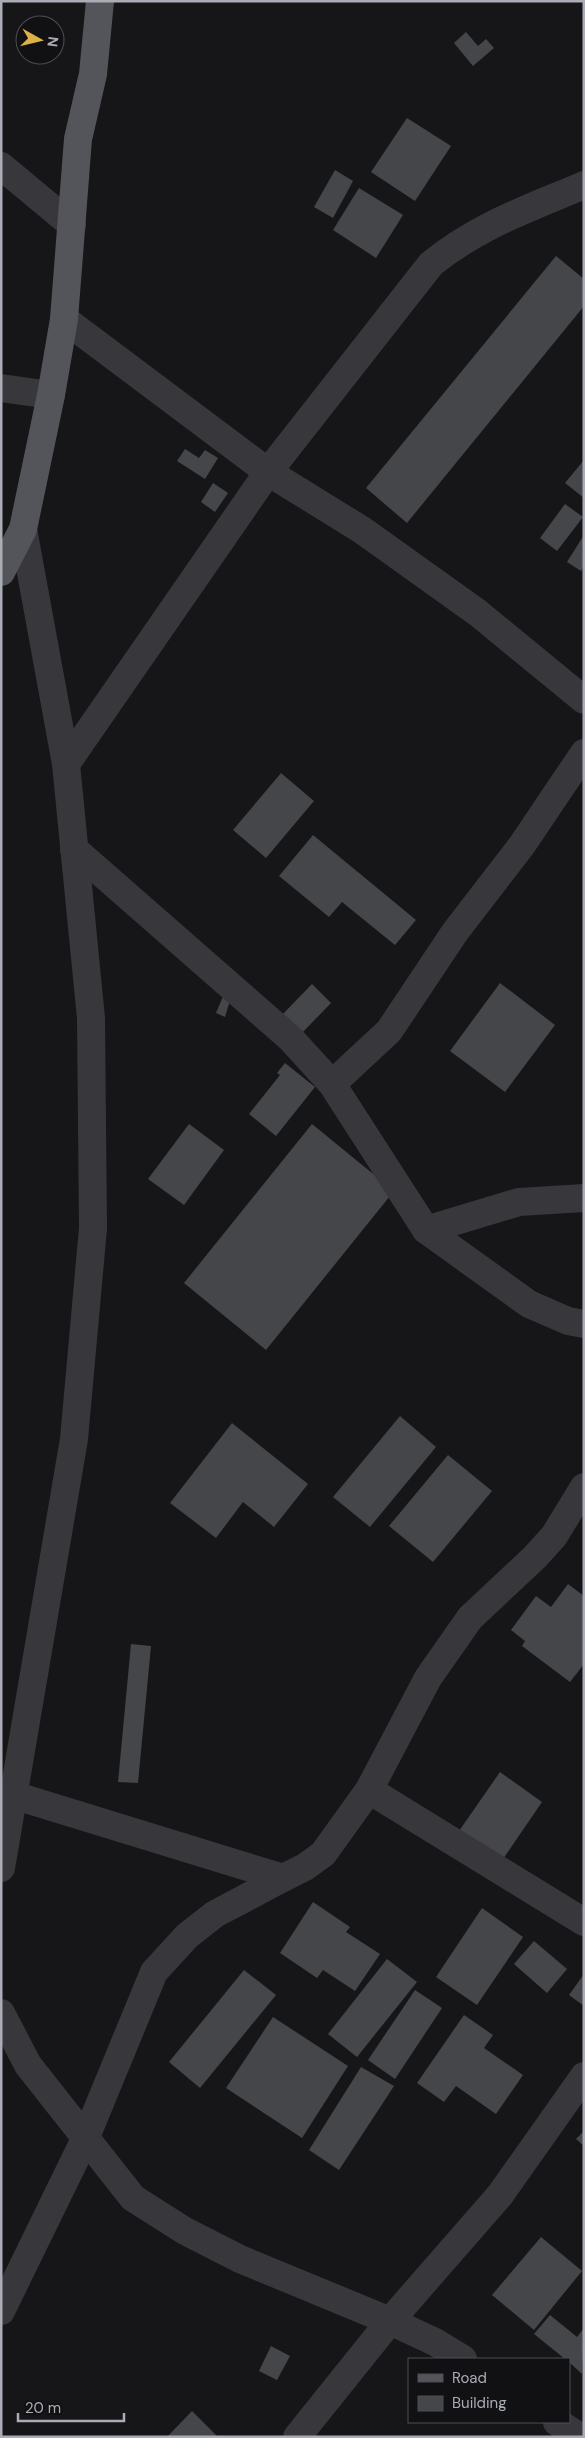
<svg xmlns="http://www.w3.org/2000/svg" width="585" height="2438" viewBox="0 0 585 2438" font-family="'DM Sans',sans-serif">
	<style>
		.building { fill: #45464a }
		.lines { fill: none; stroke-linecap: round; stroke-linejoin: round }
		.minor { stroke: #38383c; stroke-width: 28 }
		.major { stroke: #54555b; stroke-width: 28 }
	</style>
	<rect width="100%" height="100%" fill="#161618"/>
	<g class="building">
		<path d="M 466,32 L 478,46 L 486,39 L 494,48 L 473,66 L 454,43 Z"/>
		<path d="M 407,118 L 451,146 L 415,201 L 371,172 Z"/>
		<path d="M 335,170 L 353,181 L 333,218 L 314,207 Z"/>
		<path d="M 359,188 L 403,215 L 376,258 L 333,230 Z"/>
		<path d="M 556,256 L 584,279 L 584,306 L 407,523 L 366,488 Z"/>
		<path d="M 185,449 L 199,458 L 205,450 L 218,458 L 205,479 L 177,461 Z"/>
		<path d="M 584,460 L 584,498 L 565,483 Z"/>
		<path d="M 213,483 L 228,493 L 215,512 L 201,502 Z"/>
		<path d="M 565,504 L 583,517 L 557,551 L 540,538 Z"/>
		<path d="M 584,535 L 584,566 L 581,571 L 567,562 Z"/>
		<path d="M 281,773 L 314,801 L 266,858 L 233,830 Z"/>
		<path d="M 313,835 L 416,920 L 395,945 L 342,902 L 329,917 L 279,876 Z"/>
		<path d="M 500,983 L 555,1025 L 505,1092 L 450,1051 Z"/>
		<path d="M 312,984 L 331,1003 L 299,1036 L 280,1017 Z"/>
		<path d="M 224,994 L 231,997 L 225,1017 L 216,1013 Z"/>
		<path d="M 285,1063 L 315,1087 L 276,1136 L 249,1114 L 280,1075 L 277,1073 Z"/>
		<path d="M 189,1124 L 224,1150 L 184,1205 L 148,1179 Z"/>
		<path d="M 312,1124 L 394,1191 L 266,1350 L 184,1283 Z"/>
		<path d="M 400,1416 L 436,1447 L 370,1527 L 333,1497 Z"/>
		<path d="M 232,1423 L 308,1484 L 274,1527 L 243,1502 L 216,1538 L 170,1503 Z"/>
		<path d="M 448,1455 L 492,1491 L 433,1562 L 389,1526 Z"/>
		<path d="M 568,1584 L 584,1596 L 584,1664 L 570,1682 L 522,1646 L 525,1641 L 511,1630 L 536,1596 L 551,1607 Z"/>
		<path d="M 131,1644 L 151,1646 L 138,1783 L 118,1782 Z"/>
		<path d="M 500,1772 L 542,1802 L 501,1862 L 459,1831 Z"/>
		<path d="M 313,1902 L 350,1927 L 346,1932 L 380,1954 L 355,1991 L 323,1970 L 317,1978 L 280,1953 Z"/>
		<path d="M 482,1908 L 523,1937 L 477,2005 L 436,1977 Z"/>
		<path d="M 534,1941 L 567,1969 L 547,1993 L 514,1964 Z"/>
		<path d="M 387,1959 L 417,1982 L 357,2057 L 328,2034 Z"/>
		<path d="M 244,1970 L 276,1995 L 200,2088 L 169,2062 Z"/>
		<path d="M 584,1974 L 584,2006 L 569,1995 Z"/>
		<path d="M 415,1990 L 442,2008 L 395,2079 L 368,2060 Z"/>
		<path d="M 464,2015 L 493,2035 L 484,2048 L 523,2075 L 496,2114 L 456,2086 L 444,2102 L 417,2083 Z"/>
		<path d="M 273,2017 L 348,2066 L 302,2138 L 226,2088 Z"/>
		<path d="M 361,2067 L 394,2086 L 339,2170 L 309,2150 Z"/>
		<path d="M 584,2131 L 584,2146 L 576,2139 Z"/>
		<path d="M 541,2237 L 582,2271 L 534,2330 L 492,2295 Z"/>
		<path d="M 550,2315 L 577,2337 L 584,2328 L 582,2374 L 569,2362 L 569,2359 L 565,2359 L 534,2334 Z"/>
		<path d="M 271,2346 L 290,2356 L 277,2380 L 259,2371 Z"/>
		<path d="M 192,2411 L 218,2437 L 167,2437 Z"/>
	</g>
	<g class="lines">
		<g class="minor">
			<path d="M 1,166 L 72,225"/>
			<path d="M 64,319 L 268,472 L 362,530 L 478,613 L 584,700"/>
			<path d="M 1,388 L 51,395"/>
			<path d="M 66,764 L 268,472 L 431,264 C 479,225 528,209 584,185"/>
			<path d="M 74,849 L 291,1039 L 332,1084 L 426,1230 L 529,1304 L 568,1321 L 584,1324"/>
			<path d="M 332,1084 L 389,1031 L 455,932 L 522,845 L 584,753"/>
			<path d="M 426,1230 L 519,1202 L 584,1198"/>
			<path d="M 369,1790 L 584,1922"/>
			<path d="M 13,1795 L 283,1878 L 305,1867 L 323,1854 L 369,1790 L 428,1678 L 470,1618 L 535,1557 L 554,1536 L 584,1487"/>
			<path d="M 1,1868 L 74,1439 L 93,1228 L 91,1018 L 66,764 L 23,529"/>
			<path d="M 1,2013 L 28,2065 L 133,2198 L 185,2231 L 240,2259 L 390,2321 L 435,2342 L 463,2359"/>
			<path d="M 1,2311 L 86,2137 L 154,1972 L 187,1936 L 215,1914 L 283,1878"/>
			<path d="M 557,2422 L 580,2437"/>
			<path d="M 297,2437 L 390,2321 L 500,2195 L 584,2076"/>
		</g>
		<path class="major" d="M 1,572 L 23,529 L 51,395 L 64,319 L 78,139 L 93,74 L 100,1"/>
	</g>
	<rect width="585" height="2438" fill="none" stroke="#aaadb6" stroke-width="5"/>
	<rect x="408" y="2358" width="162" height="65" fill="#111113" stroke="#4e4f54"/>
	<rect x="418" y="2374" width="25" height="8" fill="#54555b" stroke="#4e4f54"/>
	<text x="452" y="2383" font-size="15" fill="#aaadb6">Road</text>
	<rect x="418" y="2396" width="25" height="15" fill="#45464a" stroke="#4e4f54"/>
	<text x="452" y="2408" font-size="15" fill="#aaadb6">Building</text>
	<g transform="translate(40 40) rotate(98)"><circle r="24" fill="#111113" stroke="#4e4f54"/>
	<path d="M0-4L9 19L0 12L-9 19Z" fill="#ddb149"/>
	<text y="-8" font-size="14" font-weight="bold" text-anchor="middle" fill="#aaadb6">N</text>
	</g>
	<path d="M18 2413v8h106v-8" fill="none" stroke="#aaadb6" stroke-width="2.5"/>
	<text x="25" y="2413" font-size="15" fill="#aaadb6" stroke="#111113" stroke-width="4" paint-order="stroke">20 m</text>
</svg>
